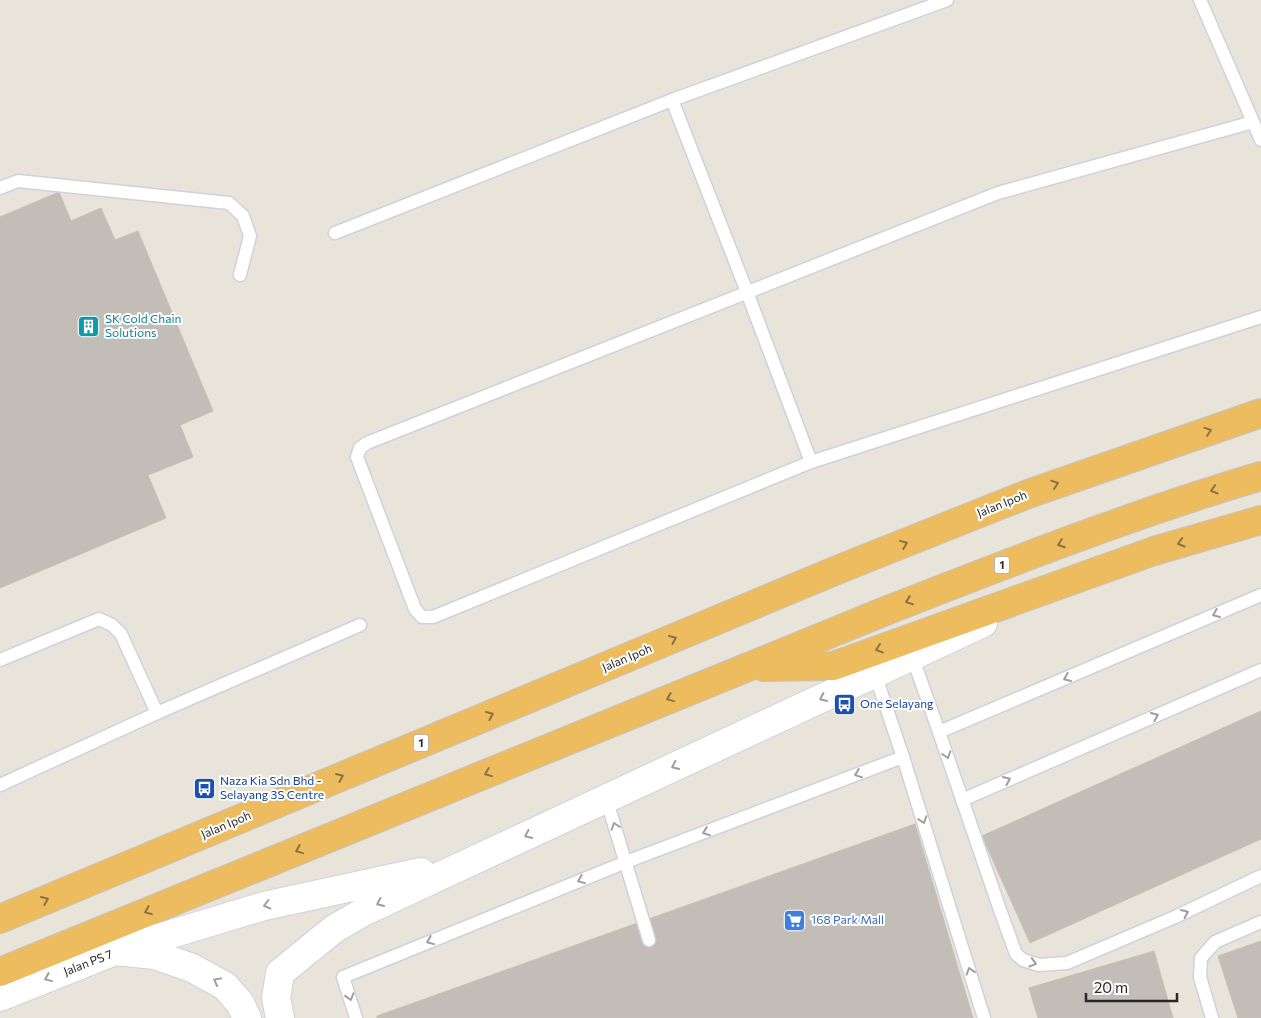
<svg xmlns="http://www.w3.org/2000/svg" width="1261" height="1018" viewBox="0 0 1261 1018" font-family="Commissioner,sans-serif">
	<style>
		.building { fill: #c2bdb7; stroke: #c4c0b4 }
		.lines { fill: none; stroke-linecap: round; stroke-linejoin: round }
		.service-casing { stroke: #cfd1e0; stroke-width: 15 }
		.tertiary-casing { stroke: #cfd1e0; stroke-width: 30 }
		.trunk-casing { stroke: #c3c3c3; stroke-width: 30 }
		.service { stroke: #fff; stroke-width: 12 }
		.tertiary { stroke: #fff; stroke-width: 28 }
		.trunk { stroke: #edbc5e; stroke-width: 28 }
		.oneway { stroke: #8a7243 }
		.oneway2 { stroke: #9e9e9e }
		.labels { text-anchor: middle; stroke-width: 4; stroke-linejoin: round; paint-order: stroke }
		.shield { fill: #fff; stroke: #686868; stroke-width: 1 }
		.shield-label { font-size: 11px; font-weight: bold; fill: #282828 }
		.culture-label { font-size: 12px; fill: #0d838f; stroke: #fff; text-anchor: start }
		.street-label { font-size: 12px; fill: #282828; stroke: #fff }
		.transit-label { font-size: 12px; fill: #164399; stroke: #fff; text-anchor: start }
		.shop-label { font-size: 12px; fill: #366cbe; stroke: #fff; text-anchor: start }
	</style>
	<rect width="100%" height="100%" fill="#e9e4da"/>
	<g class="building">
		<path d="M 59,192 L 71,221 L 101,208 L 115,240 L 138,231 L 213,411 L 180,425 L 193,457 L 148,475 L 166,518 L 0,588 L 0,217 Z"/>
		<path d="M 1261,711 L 1261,839 L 1030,943 L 982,836 Z"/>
		<path d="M 915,824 L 973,1018 L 377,1018 L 377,1016 Z"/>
		<path d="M 1261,941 L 1261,1018 L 1238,1018 L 1218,956 Z"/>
		<path d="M 1154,951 L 1173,1018 L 1038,1018 L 1029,988 Z"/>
	</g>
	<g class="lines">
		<defs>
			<g id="service">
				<path d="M 1200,0 L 1261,140"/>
				<path d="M 672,100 L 747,292 L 811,462"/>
				<path d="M 1253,122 L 998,193 L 367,443 L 360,448 L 357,457 L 415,609 L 422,617 L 433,617 L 811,462 L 1261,317"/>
				<path d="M 0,188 L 18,181 L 229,203 L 243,216 L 250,236 L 240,275"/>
				<path d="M 335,233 L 672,100 L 947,0"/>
				<path d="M 1261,595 L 939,732 L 1000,910 L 1016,954 L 1023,960 L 1039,965 L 1067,963 L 1175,917 L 1261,876"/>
				<path d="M 912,656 L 939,732"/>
				<path d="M 0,660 L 99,619 L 112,625 L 121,634 L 157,713 L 0,785"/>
				<path d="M 875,674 L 903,757 L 984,1018"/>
				<path d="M 157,713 L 360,625"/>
				<path d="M 606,798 L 649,940"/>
				<path d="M 962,800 L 1261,670"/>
				<path d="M 356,1018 L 343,977 L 626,862 L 903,757"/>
				<path d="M 1212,1018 L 1200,977 L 1201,958 L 1215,942 L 1261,922"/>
			</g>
			<g id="tertiary">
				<path d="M 115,951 L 264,906 L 421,872"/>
				<path d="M 0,997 L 115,951 L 155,955 L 192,968 L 225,986 L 240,1003 L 247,1018"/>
				<path d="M 280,1018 L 276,998 L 280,973 L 334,929 L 365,911 L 983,623"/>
			</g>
			<g id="trunk">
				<path d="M 764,667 L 833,666 L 1154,551 L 1261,520"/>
				<path d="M 0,919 L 842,568 L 1028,494 L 1261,413"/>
				<path d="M 0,972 L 883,612 C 1008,563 1133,514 1261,476"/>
			</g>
		</defs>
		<use href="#service" class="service-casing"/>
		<use href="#tertiary" class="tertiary-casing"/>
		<use href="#trunk" class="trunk-casing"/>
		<use href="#service" class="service"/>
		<use href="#tertiary" class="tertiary"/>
		<use href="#trunk" class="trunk"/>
	</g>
	<defs><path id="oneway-chevron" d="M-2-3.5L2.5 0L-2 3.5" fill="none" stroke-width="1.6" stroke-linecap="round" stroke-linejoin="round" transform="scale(1.25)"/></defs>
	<g class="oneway">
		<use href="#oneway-chevron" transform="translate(1208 431) rotate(-19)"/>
		<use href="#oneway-chevron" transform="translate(1055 484) rotate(-19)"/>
		<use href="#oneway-chevron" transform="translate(1214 490) rotate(163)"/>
		<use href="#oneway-chevron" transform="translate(1181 543) rotate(164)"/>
		<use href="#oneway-chevron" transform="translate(904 544) rotate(-22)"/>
		<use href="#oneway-chevron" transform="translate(1061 544) rotate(160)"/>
		<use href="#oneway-chevron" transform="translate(909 601) rotate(159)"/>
		<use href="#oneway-chevron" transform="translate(673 639) rotate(-23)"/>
		<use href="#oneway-chevron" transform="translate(879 649) rotate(161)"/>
		<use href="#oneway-chevron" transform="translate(670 698) rotate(158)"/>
		<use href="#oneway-chevron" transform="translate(490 715) rotate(-23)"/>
		<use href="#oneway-chevron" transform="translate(488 773) rotate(158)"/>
		<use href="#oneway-chevron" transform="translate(340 777) rotate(-23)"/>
		<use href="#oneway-chevron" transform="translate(299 850) rotate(158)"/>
		<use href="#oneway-chevron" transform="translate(45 900) rotate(-23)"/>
		<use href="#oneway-chevron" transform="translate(148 911) rotate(158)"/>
	</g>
	<g class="oneway2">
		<use href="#oneway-chevron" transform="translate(1216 614) rotate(157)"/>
		<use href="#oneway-chevron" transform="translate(1067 678) rotate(157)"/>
		<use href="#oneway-chevron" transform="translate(823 698) rotate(155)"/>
		<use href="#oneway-chevron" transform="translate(1155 716) rotate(-24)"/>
		<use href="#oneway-chevron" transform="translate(947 755) rotate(72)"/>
		<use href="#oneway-chevron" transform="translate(675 766) rotate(155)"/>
		<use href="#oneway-chevron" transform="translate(858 774) rotate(159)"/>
		<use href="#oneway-chevron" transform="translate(1007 780) rotate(-24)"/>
		<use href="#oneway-chevron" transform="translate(923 820) rotate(72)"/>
		<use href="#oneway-chevron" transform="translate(615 826) rotate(-108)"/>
		<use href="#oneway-chevron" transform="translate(706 832) rotate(159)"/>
		<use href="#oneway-chevron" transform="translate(528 835) rotate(155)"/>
		<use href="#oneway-chevron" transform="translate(581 880) rotate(158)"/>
		<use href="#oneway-chevron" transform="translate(380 903) rotate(155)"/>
		<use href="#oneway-chevron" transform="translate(267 905) rotate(166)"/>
		<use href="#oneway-chevron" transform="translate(1185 913) rotate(-25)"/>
		<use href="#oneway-chevron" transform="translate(430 941) rotate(158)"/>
		<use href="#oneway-chevron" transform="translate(1033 963) rotate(16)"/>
		<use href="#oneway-chevron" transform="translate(970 971) rotate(-107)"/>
		<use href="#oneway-chevron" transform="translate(48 978) rotate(158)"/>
		<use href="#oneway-chevron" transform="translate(217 981) rotate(-151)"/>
		<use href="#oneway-chevron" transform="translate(350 997) rotate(73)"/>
	</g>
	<defs>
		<symbol id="building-square" viewBox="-11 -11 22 22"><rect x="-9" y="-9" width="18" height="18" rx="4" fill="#0f9aa8" stroke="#fff"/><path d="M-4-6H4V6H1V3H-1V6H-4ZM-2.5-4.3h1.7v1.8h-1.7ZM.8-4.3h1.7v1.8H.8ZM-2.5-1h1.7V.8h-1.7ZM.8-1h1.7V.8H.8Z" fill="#fff"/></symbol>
		<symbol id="bus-square" viewBox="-11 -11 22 22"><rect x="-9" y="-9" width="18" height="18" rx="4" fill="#1a4fb4" stroke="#fff"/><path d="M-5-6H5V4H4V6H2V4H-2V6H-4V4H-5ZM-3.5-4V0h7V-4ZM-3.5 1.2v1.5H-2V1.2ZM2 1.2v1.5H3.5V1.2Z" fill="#fff"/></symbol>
		<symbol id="supermarket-square" viewBox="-11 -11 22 22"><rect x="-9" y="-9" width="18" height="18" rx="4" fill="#3f7fe0" stroke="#fff"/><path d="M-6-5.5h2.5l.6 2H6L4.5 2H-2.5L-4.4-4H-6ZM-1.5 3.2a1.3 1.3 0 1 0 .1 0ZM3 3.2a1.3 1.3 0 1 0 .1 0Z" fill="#fff"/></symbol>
	</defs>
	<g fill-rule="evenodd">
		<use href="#building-square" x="76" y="314" width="25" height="25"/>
		<use href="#bus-square" x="832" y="692" width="25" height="25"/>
		<use href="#bus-square" x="192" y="776" width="25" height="25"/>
		<use href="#supermarket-square" x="782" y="908" width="25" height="25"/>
	</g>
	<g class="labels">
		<g class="shield">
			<rect x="994.5" y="556.5" width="15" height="17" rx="4"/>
			<rect x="413.5" y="734.5" width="15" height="17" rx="4"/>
		</g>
		<g class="shield-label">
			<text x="1002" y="569">1</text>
			<text x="421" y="747">1</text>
		</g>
		<g class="culture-label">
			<text x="105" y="323">SK Cold Chain<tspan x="105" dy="14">Solutions</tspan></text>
		</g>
		<g class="street-label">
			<text transform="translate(1002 504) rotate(-22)" y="4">Jalan Ipoh</text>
			<text transform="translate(627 658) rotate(-23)" y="4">Jalan Ipoh</text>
			<text transform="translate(226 825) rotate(-23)" y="4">Jalan Ipoh</text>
			<text transform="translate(88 963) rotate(-21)" y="4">Jalan PS 7</text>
		</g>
		<g class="transit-label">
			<text x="860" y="708">One Selayang</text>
			<text x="220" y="785">Naza Kia Sdn Bhd -<tspan x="220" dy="14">Selayang 3S Centre</tspan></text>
		</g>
		<g class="shop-label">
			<text x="811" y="924">168 Park Mall</text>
		</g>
	</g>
	<path d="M1086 993v8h91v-8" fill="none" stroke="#282828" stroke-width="2.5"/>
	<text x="1094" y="993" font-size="15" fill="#282828" stroke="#ffffff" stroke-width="4" paint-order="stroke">20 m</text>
</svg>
